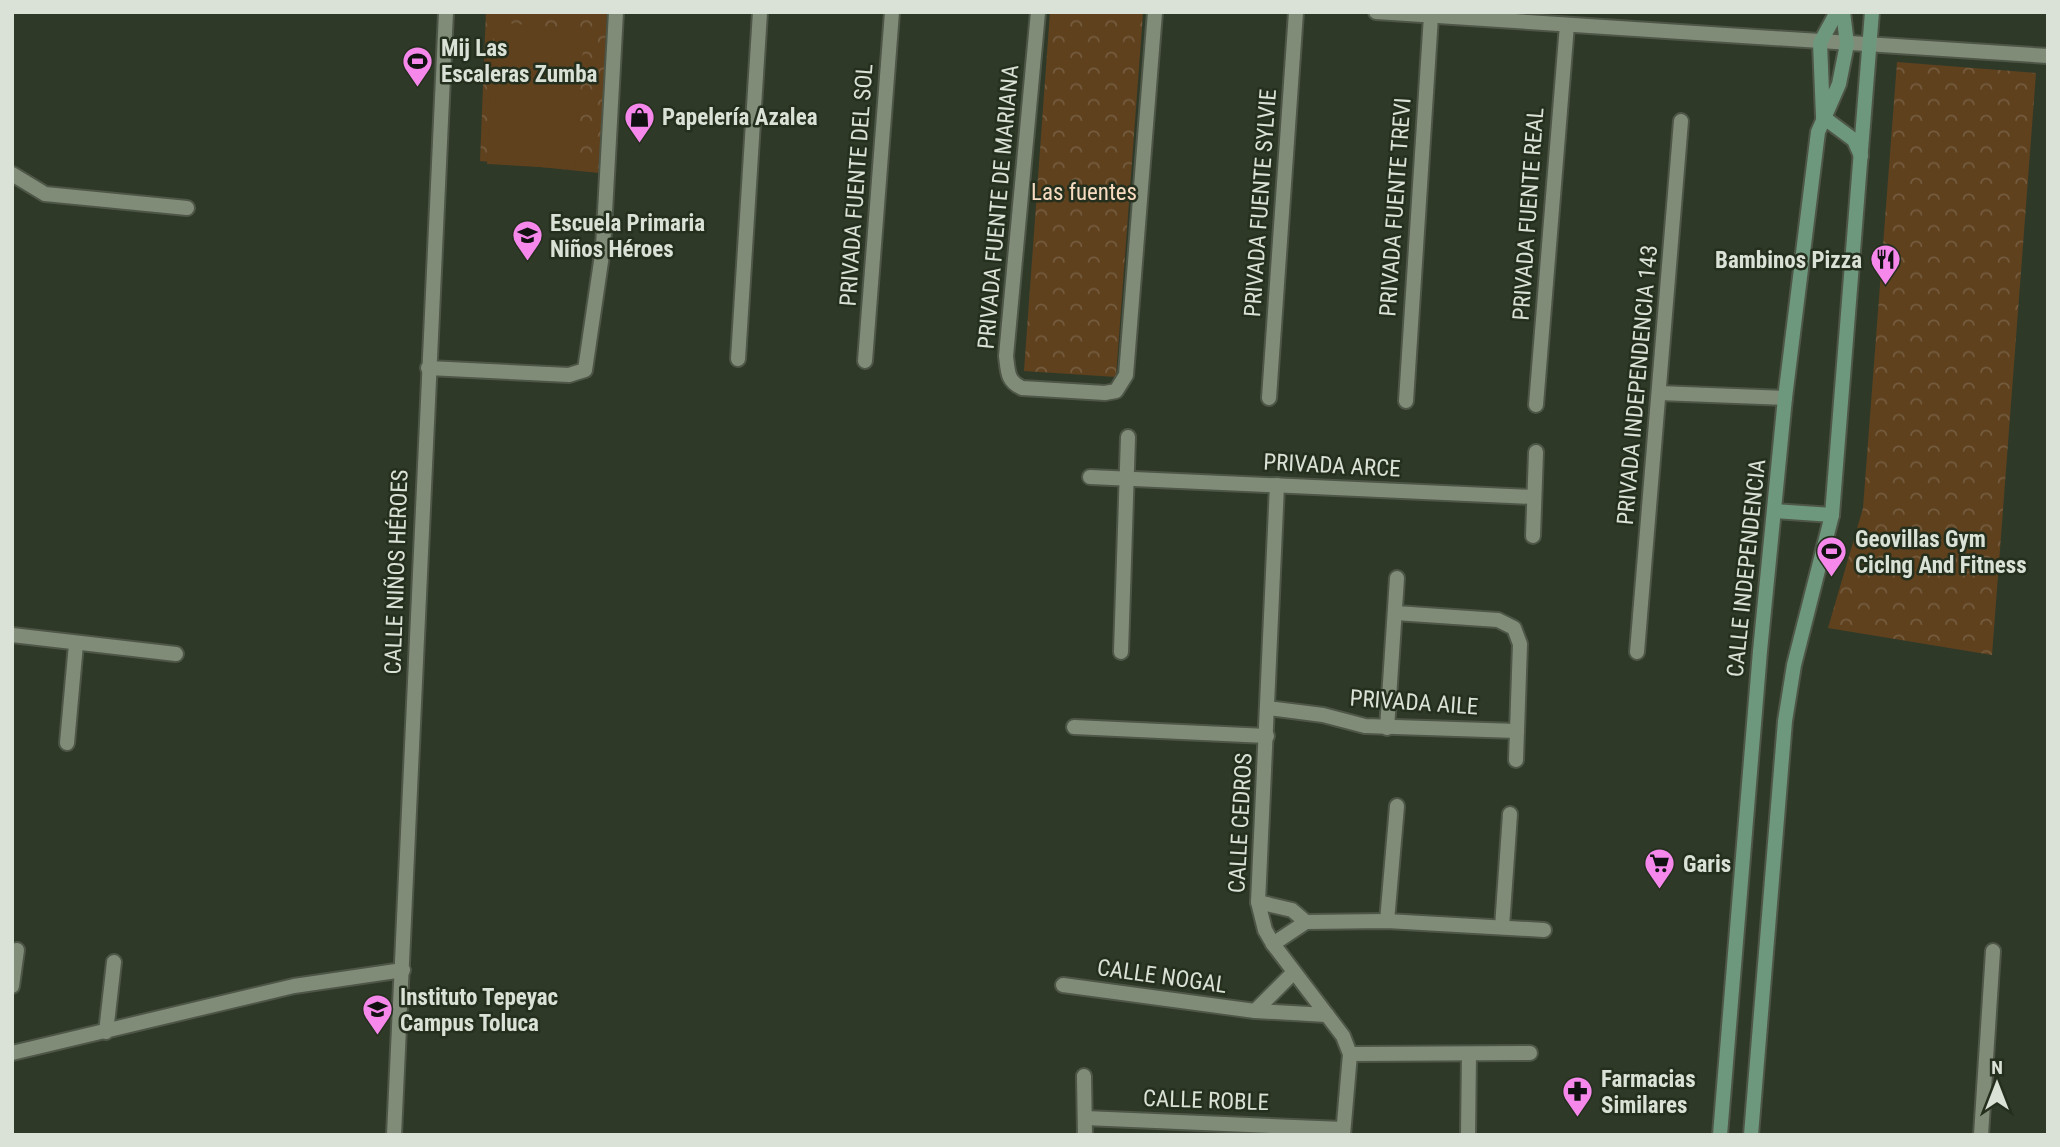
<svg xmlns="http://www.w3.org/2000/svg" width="2060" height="1147" viewBox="0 0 2060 1147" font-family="'Roboto Condensed',sans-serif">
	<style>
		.park { fill: url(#park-crowns) }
		.pitch { fill: #5f411e }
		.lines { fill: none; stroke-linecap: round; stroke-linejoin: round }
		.street-casing { stroke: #4e5647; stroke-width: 18 }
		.secondary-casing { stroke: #4e5647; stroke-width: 18 }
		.street { stroke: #808c78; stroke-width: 14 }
		.secondary { stroke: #6e987d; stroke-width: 14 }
		.labels { text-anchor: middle; stroke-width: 5; stroke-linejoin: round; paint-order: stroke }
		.poi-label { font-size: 23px; font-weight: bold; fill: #dae1d6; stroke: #252f1e; text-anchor: start }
		.street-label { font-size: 23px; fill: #dae1d6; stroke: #252f1e }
		.park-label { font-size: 23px; fill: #f6dbc0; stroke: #252f1e }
	</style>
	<defs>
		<pattern id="park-crowns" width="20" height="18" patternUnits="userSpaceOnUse" patternTransform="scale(1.75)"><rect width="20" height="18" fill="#5f411e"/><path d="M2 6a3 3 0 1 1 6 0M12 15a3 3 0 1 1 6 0" fill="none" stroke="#755c3e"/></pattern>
	</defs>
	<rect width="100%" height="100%" fill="#2f3928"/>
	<g class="park">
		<path d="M 486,12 L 607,12 L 599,173 L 480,161 Z"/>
		<path d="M 1050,12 L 1143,13 L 1116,377 L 1024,371 Z"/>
		<path d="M 1897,62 L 2036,73 L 1992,655 L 1828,628 L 1863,508 Z"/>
	</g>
	<path class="pitch" d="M 495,22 L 584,30 L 575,169 L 487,164 Z"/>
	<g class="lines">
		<defs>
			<g id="street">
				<path d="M 1038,12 L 1006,356 C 1008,372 1007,381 1022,388 L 1105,393 L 1116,391 L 1126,375 L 1155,12"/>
				<path d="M 1376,12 L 2048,56"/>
				<path d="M 12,174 L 45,194 L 187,208"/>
				<path d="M 738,359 L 760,12"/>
				<path d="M 865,361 L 892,12"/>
				<path d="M 428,368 L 569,375 L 585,370 L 603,248 L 616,12"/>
				<path d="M 1659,393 L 1785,398"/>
				<path d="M 1269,398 L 1296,12"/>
				<path d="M 1406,401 L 1431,16"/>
				<path d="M 1536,405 L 1567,25"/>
				<path d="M 1090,477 L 1534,497"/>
				<path d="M 1277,485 L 1258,902 L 1265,930 L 1273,944 L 1343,1036 L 1350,1054 L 1343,1135"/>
				<path d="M 1533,536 L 1536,452"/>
				<path d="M 1396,613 L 1498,620 L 1514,628 L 1520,644 L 1516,760"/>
				<path d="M 12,635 L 176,654"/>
				<path d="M 1121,652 L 1128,437"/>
				<path d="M 1637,652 L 1681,121"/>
				<path d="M 1268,708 L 1323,715 L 1365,726 L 1517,731"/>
				<path d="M 1074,727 L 1267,736"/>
				<path d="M 1387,728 L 1397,578"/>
				<path d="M 67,743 L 76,644"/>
				<path d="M 1258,902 L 1292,910 L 1306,922"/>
				<path d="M 1387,921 L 1397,806"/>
				<path d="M 1502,927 L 1510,814"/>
				<path d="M 1273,944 L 1306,922 L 1387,921 L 1544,930"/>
				<path d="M 1063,985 L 1255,1011 L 1327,1015"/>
				<path d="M 12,986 L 17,950"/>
				<path d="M 1255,1011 L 1294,972"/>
				<path d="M 106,1032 L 114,962"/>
				<path d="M 12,1053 L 294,986 L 403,970"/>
				<path d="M 1350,1054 L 1530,1053"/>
				<path d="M 1084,1076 L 1085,1135"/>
				<path d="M 1085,1118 L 1343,1129"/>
				<path d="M 394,1135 L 446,12"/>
				<path d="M 1468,1135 L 1469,1054"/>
				<path d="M 1981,1135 L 1993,951"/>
			</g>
			<g id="secondary">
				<path d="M 1823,116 L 1820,43 L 1837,12"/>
				<path d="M 1823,117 L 1854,140 L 1861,156"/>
				<path d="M 1775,511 L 1832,515"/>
				<path d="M 1720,1135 L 1760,651 L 1785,398 L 1818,132 L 1839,84 L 1847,44 L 1843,12"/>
				<path d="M 1751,1135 L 1785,721 L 1794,665 L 1832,515 L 1872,12"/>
			</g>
		</defs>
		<use href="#street" class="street-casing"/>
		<use href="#secondary" class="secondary-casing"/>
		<use href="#street" class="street"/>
		<use href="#secondary" class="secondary"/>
	</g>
	<defs>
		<symbol id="stadium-pin" viewBox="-11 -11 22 30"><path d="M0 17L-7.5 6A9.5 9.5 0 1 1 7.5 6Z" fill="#f688ec" stroke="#252f1e"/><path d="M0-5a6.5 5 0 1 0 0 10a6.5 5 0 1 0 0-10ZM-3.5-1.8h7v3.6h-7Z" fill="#111"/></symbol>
		<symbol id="shop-pin" viewBox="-11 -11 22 30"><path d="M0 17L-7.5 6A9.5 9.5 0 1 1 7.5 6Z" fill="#f688ec" stroke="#252f1e"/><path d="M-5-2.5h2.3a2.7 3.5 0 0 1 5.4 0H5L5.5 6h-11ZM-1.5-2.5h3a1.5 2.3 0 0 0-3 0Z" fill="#111"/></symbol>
		<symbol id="school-pin" viewBox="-11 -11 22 30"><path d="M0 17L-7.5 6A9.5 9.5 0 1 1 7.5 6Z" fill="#f688ec" stroke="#252f1e"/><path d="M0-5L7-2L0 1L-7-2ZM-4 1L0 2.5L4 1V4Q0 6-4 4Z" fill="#111"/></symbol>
		<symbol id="restaurant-pin" viewBox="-11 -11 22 30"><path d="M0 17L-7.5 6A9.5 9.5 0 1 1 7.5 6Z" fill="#f688ec" stroke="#252f1e"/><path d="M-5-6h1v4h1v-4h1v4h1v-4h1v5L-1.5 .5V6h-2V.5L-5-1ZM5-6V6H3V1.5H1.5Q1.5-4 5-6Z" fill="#111"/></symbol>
		<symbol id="supermarket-pin" viewBox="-11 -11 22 30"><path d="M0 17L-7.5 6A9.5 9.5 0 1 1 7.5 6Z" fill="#f688ec" stroke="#252f1e"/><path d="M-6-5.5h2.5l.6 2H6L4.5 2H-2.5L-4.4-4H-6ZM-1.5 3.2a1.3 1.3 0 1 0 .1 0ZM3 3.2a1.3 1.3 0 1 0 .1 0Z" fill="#111"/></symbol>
		<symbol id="pharmacy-pin" viewBox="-11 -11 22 30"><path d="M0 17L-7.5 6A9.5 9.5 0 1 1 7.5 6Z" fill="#f688ec" stroke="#252f1e"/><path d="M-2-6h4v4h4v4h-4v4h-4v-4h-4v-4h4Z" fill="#111"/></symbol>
	</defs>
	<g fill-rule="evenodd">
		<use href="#stadium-pin" x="400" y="44" width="35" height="47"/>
		<use href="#shop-pin" x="622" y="100" width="35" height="47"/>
		<use href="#school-pin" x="510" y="218" width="35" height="47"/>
		<use href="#restaurant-pin" x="1868" y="242" width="35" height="47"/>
		<use href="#stadium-pin" x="1814" y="534" width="35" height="47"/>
		<use href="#supermarket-pin" x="1642" y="846" width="35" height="47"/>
		<use href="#school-pin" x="360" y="992" width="35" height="47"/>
		<use href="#pharmacy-pin" x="1560" y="1074" width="35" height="47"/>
	</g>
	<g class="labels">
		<g class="poi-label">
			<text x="441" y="56">Mij Las<tspan x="441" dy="26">Escaleras Zumba</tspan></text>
			<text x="662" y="125">Papelería Azalea</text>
			<text x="550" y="231">Escuela Primaria<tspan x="550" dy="26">Niños Héroes</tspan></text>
			<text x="1862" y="268" text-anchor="end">Bambinos Pizza</text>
			<text x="1855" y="547">Geovillas Gym<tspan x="1855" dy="26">Ciclng And Fitness</tspan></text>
			<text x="1683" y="872">Garis</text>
			<text x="400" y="1005">Instituto Tepeyac<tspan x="400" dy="26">Campus Toluca</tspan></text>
			<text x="1601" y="1087">Farmacias<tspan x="1601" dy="26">Similares</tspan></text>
		</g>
		<g class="street-label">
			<text transform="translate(856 185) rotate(-86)" y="8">PRIVADA FUENTE DEL SOL</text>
			<text transform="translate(1260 203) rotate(-86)" y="8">PRIVADA FUENTE SYLVIE</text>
			<text transform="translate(998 207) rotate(-85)" y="8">PRIVADA FUENTE DE MARIANA</text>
			<text transform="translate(1395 207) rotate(-86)" y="8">PRIVADA FUENTE TREVI</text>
			<text transform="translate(1528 214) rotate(-86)" y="8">PRIVADA FUENTE REAL</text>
			<text transform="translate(1637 385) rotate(-85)" y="8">PRIVADA INDEPENDENCIA 143</text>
			<text transform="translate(1332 465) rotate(3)" y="8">PRIVADA ARCE</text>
			<text transform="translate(1746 568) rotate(-84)" y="8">CALLE INDEPENDENCIA</text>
			<text transform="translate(396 572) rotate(-88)" y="8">CALLE NIÑOS HÉROES</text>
			<text transform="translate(1414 702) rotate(4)" y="8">PRIVADA AILE</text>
			<text transform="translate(1240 823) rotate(-87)" y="8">CALLE CEDROS</text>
			<text transform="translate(1162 976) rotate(8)" y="8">CALLE NOGAL</text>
			<text transform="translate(1206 1100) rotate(2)" y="8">CALLE ROBLE</text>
		</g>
		<g class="park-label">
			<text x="1084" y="200">Las fuentes</text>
		</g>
	</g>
	<rect width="2060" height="1147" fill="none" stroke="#dae1d6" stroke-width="28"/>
	<g transform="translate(1997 1084)" stroke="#252f1e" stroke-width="5" paint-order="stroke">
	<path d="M0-5L12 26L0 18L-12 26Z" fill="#dae1d6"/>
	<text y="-10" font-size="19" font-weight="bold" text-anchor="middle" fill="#dae1d6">N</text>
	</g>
</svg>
